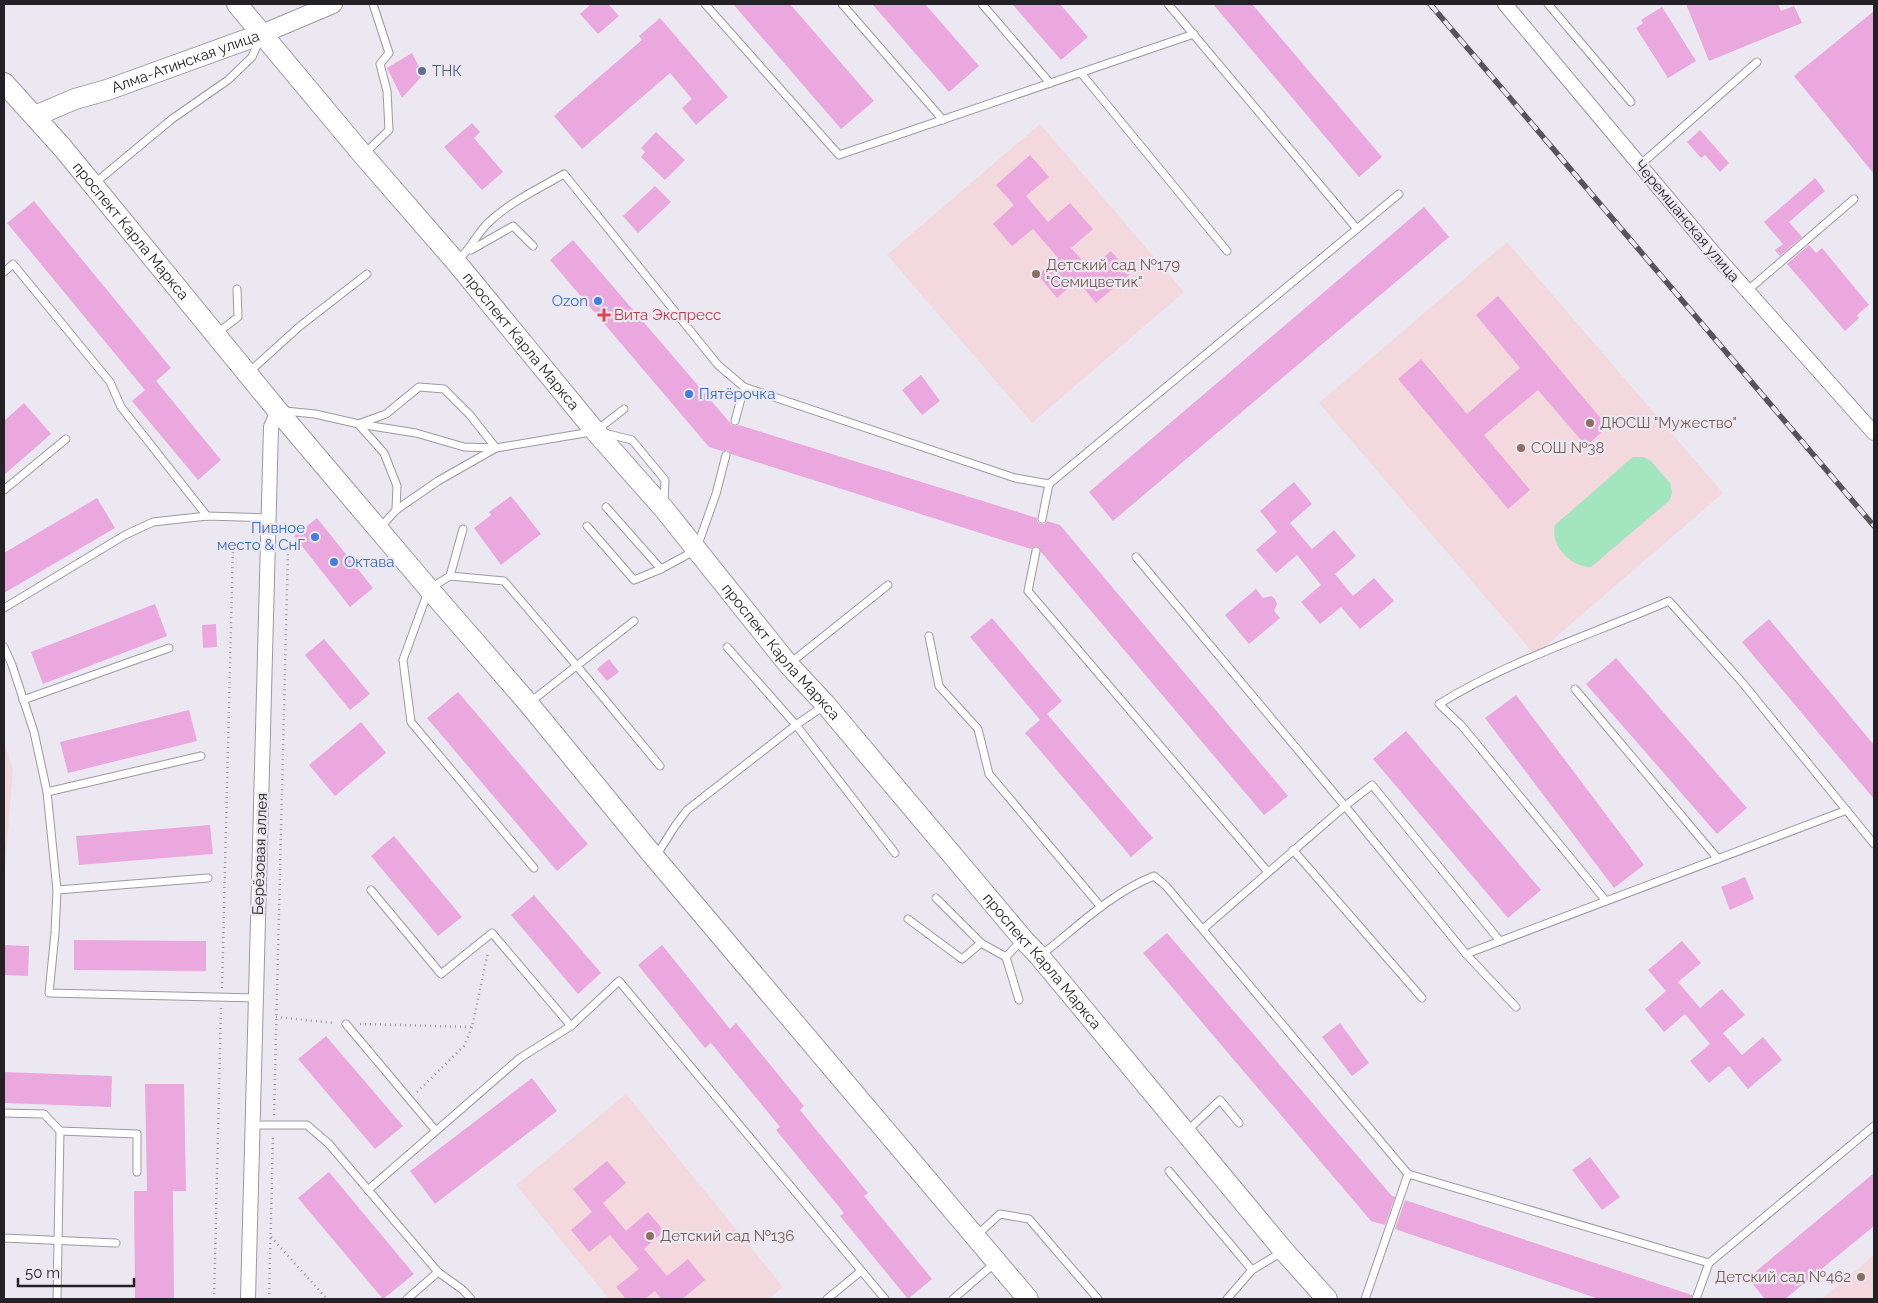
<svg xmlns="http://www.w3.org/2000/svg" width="1878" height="1303" viewBox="0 0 1878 1303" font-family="Raleway,sans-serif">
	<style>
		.education { fill: #f3d8de }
		.pitch { fill: #a2e5bf }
		.building { fill: #eba8de }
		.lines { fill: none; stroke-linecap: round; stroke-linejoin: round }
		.service-casing { stroke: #9d98a2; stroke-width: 9 }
		.minor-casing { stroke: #9d98a2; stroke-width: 16 }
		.tertiary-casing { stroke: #9d98a2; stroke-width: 20 }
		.secondary-casing { stroke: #9d98a2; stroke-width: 22 }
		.path { stroke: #9d9aa2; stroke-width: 2.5; stroke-dasharray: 1 4; stroke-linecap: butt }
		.service { stroke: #fff; stroke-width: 7 }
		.minor { stroke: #fff; stroke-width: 14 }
		.tertiary { stroke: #fff; stroke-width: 18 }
		.secondary { stroke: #fff; stroke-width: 20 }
		.rail-casing { stroke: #565359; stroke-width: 5.5 }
		.rail { stroke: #ece8f2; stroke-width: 4; stroke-dasharray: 11; stroke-linecap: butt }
		.service-dot { fill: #5c6f8a; stroke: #ece8f2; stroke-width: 2 }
		.education-dot { fill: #8d6e63; stroke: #ece8f2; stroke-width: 2 }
		.shop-dot { fill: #3f7fe0; stroke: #ece8f2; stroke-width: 2 }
		.health-dot { fill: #e0444e; stroke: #ece8f2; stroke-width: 2 }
		.labels { text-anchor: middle; stroke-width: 4.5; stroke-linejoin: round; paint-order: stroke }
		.street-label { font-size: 15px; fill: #232125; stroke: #ece8f2 }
		.service-label { font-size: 15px; fill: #4e5e75; stroke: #ece8f2; text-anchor: start }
		.education-label { font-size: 15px; fill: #785e54; stroke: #ece8f2; text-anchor: start }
		.shop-label { font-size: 15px; fill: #366cbe; stroke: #ece8f2; text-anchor: end }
		.health-label { font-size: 15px; fill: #be3a42; stroke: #ece8f2; text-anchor: start }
	</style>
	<rect width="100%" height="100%" fill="#ece8f2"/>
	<g class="education">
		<path d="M 1040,124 L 1184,292 L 1032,423 L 887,255 Z"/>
		<path d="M 1507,242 L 1723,493 L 1535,655 L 1319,403 Z"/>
		<path d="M 4,743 L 13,769 L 4,883 Z"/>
		<path d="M 626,1094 L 783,1287 L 769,1299 L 609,1299 L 516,1185 Z"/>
		<path d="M 1874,1255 L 1874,1299 L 1822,1299 Z"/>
	</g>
	<path class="pitch" d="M 1633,457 L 1643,457 L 1651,461 L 1670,483 L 1672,492 L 1670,500 L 1591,567 C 1570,567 1550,546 1555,525 Z"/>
	<g class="building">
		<path d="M 591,4 L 608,4 L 619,16 L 598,34 L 580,14 Z"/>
		<path d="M 733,4 L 790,4 L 874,101 L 841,129 Z"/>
		<path d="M 872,4 L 925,4 L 979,66 L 949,92 Z"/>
		<path d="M 1012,4 L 1060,4 L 1088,37 L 1061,60 Z"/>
		<path d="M 1213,4 L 1252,4 L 1382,157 L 1359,177 Z"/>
		<path d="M 1686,4 L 1778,4 L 1781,11 L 1794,6 L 1802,23 L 1709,61 Z"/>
		<path d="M 1662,7 L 1696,61 L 1668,78 L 1636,28 L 1643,23 L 1641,20 Z"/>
		<path d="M 1874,11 L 1874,174 L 1794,76 Z"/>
		<path d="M 660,18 L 728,97 L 696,125 L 682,108 L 692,99 L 670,73 L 582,149 L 554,116 L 642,40 L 639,36 Z"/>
		<path d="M 412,53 L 423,75 L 402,98 L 387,68 Z"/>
		<path d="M 472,123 L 480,132 L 474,138 L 503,172 L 482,190 L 444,147 Z"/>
		<path d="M 1700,130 L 1729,163 L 1720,172 L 1705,155 L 1701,158 L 1687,142 Z"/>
		<path d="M 656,132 L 685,160 L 665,180 L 641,157 L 645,152 L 641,148 Z"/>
		<path d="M 1030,155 L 1049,177 L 1026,196 L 1048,222 L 1070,203 L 1093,229 L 1071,248 L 1090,269 L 1111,251 L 1130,274 L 1096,303 L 1077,280 L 1057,298 L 1038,275 L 1058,258 L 1033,229 L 1012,246 L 993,224 L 1014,205 L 996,185 Z"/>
		<path d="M 1815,178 L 1825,191 L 1789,222 L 1802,237 L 1780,256 L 1775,250 L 1783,244 L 1764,222 Z"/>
		<path d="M 655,186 L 671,202 L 638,233 L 623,216 Z"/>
		<path d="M 34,201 L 171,368 L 156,381 L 221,460 L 198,480 L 132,401 L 145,390 L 7,223 Z"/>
		<path d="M 1424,207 L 1449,237 L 1113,521 L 1089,492 Z"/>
		<path d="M 573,240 L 732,425 L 736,426 L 739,425 L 1037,518 L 1037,521 L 1040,524 L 1044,524 L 1047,521 L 1060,525 L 1288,796 L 1264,815 L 1041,552 L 1039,547 L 1035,546 L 1031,549 L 731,454 L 728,450 L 722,451 L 709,447 L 550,260 Z"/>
		<path d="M 1809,245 L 1816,253 L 1822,248 L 1869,305 L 1857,315 L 1859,318 L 1845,331 L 1787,264 Z"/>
		<path d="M 1498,296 L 1608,427 L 1586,446 L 1538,390 L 1484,435 L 1530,490 L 1508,509 L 1398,379 L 1421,359 L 1467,414 L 1520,368 L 1476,315 Z"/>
		<path d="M 921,375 L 940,401 L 922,415 L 902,390 Z"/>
		<path d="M 24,403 L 51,434 L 4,475 L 4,421 Z"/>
		<path d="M 1294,482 L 1312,504 L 1290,523 L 1312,549 L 1334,530 L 1356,556 L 1335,574 L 1353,596 L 1374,578 L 1394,601 L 1360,629 L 1341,607 L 1320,624 L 1301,602 L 1321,585 L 1297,555 L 1276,573 L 1256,550 L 1277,532 L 1260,511 Z"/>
		<path d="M 511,496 L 541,534 L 501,565 L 474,528 L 491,515 L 489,512 Z"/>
		<path d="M 97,498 L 115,528 L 4,593 L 4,553 Z"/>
		<path d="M 317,518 L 373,588 L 350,607 L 294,536 Z"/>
		<path d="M 1256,589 L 1263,598 L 1271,596 L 1275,599 L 1277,604 L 1274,611 L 1280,618 L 1249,644 L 1225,615 Z"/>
		<path d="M 155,604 L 167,636 L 43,684 L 31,652 Z"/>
		<path d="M 992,618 L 1062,701 L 1047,714 L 1153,838 L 1131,857 L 1025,733 L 1040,720 L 970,637 Z"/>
		<path d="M 1769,619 L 1874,745 L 1874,799 L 1742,642 Z"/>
		<path d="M 216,624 L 217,647 L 203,648 L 202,625 Z"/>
		<path d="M 324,639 L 370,694 L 350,710 L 305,655 Z"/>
		<path d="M 1616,658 L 1747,808 L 1717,834 L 1586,684 Z"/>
		<path d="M 609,659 L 619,672 L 607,681 L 597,669 Z"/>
		<path d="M 458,692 L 588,844 L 557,871 L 427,718 Z"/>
		<path d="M 1516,695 L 1644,865 L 1614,888 L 1485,718 Z"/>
		<path d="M 189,710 L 197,741 L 68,773 L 60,742 Z"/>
		<path d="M 361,722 L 386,753 L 335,796 L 309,765 Z"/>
		<path d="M 1406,731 L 1541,890 L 1508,918 L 1373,759 Z"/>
		<path d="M 210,825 L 213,854 L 79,865 L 76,836 Z"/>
		<path d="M 394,836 L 462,917 L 438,936 L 371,856 Z"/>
		<path d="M 1745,877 L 1754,899 L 1730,910 L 1721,887 Z"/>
		<path d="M 534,895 L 601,973 L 578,994 L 511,915 Z"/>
		<path d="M 1167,933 L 1391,1195 L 1395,1197 L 1385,1225 L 1371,1221 L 1143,953 Z"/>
		<path d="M 74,940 L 206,941 L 206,971 L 74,970 Z"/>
		<path d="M 1682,941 L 1701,963 L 1678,982 L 1700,1008 L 1722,989 L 1745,1015 L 1723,1033 L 1742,1055 L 1763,1037 L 1782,1060 L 1748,1089 L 1729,1066 L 1709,1083 L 1690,1061 L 1710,1044 L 1685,1014 L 1664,1032 L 1645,1009 L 1666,991 L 1648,970 Z"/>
		<path d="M 4,945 L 29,946 L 28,976 L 4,975 Z"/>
		<path d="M 662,945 L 730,1029 L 736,1023 L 804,1106 L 800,1110 L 868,1193 L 864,1196 L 932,1279 L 908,1299 L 840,1216 L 844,1213 L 776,1130 L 780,1127 L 711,1043 L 705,1048 L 638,965 Z"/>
		<path d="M 1340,1023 L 1369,1063 L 1352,1076 L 1322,1037 Z"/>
		<path d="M 326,1036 L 403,1126 L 375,1149 L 298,1059 Z"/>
		<path d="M 4,1072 L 112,1076 L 111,1107 L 4,1103 Z"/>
		<path d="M 532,1078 L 557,1111 L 435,1204 L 410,1171 Z"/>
		<path d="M 145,1084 L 184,1084 L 186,1191 L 173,1191 L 174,1298 L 135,1299 L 134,1191 L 147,1191 Z"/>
		<path d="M 1590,1157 L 1620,1197 L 1602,1210 L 1572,1170 Z"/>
		<path d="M 607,1161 L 626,1183 L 603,1203 L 626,1231 L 648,1212 L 664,1231 L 644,1249 L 667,1276 L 688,1259 L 705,1280 L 682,1299 L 661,1299 L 655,1291 L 645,1299 L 626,1299 L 616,1287 L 639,1269 L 610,1235 L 589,1252 L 571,1230 L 592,1212 L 573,1189 Z"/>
		<path d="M 329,1172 L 414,1274 L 383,1299 L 298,1198 Z"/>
		<path d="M 1874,1173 L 1874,1226 L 1785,1299 L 1765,1299 L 1748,1278 Z"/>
		<path d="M 1405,1200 L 1692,1295 L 1691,1299 L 1599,1299 L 1395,1229 Z"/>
	</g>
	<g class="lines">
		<defs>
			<g id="service">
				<path d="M 705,4 L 839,155 L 1194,34"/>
				<path d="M 842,4 L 943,120"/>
				<path d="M 982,4 L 1050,83"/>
				<path d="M 1168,4 L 1357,229"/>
				<path d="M 1548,4 L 1631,102"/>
				<path d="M 1081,73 L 1227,251"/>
				<path d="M 365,153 L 389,130 L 387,91 L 380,64 L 389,53 L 373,4"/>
				<path d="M 1640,165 L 1757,62"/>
				<path d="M 95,183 L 172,119 L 228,80 L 252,57 L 260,39"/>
				<path d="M 471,250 L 513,226 L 533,246"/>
				<path d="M 458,260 C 470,250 476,235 487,224 C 508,203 538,189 564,174 L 718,365 L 744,387 L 1015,478 L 1049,484 L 1399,194"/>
				<path d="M 4,272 L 13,264 L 110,382 L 121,407 L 207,516"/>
				<path d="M 1747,291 L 1854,199"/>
				<path d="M 216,334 L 238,317 L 237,289"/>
				<path d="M 248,373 L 300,326 L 367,274"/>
				<path d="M 285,411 L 315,414 L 359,424 L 416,433 L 464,447 L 496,448 L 591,432"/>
				<path d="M 735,421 L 744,387"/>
				<path d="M 361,423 L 386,414 L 419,387 L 444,389 L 470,415 L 496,448 L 438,481 L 396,510 L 379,529"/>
				<path d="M 359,425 L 384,453 L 397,486 L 396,510"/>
				<path d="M 597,430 L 624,409"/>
				<path d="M 604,433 L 632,440 L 665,480 L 664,503"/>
				<path d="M 4,490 L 66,439"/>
				<path d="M 606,507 L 661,569 L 696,550 L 716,494 L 726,455"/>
				<path d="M 1042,519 L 1049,484"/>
				<path d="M 587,526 L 634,580 L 661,569"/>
				<path d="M 1036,551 L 1028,591 L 1268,872"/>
				<path d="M 1136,557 L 1345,806 L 1466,954 L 1516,1007"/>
				<path d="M 450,576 L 463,529"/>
				<path d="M 4,608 L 125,535 L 153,522 L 207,516 L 269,518"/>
				<path d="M 929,636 L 939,686 L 978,729 L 989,774 L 1101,907"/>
				<path d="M 4,647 L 12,665 L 34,732 L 47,792 L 57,890 L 55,933 L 49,993 L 256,998"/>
				<path d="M 727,647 L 796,725 L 895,853"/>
				<path d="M 789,664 L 888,585"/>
				<path d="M 1575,689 L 1718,859"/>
				<path d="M 23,700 L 169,648"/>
				<path d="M 529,703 L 634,621"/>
				<path d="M 47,792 L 201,756"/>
				<path d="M 1293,850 L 1422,998"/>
				<path d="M 656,856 L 675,826 L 687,810 L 796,725 L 825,705"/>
				<path d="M 534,868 L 411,722 L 403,660 L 429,589 L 450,576 L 504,581 L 577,666 L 660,766"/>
				<path d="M 57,890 L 208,878"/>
				<path d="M 371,890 L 441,974 L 492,933 L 571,1026 L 619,981 L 885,1299"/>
				<path d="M 936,898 L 981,943 L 1006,957 L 1021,941"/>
				<path d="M 1606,901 L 1462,726 L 1439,704 C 1508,661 1593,634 1669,601 L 1741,681 L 1874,844"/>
				<path d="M 908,919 L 962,959 L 981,943"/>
				<path d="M 1203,929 L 1345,806 L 1372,785 L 1500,941"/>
				<path d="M 1466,954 L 1847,810"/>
				<path d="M 1040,956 C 1076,928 1111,893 1154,876 L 1166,886 L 1408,1174 L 1709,1263"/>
				<path d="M 1006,957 L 1019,1000"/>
				<path d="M 346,1024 L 436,1131"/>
				<path d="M 4,1113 L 44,1114 L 60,1131 L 57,1299"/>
				<path d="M 253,1125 L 307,1125 L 329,1144 L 438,1272 L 407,1299"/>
				<path d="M 60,1131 L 137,1134 L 137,1172"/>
				<path d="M 1186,1132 L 1220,1100 L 1239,1123"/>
				<path d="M 1169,1171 L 1252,1270 L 1282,1252"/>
				<path d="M 368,1190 L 520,1058 L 571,1026"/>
				<path d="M 976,1236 L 1000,1214 L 1029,1219 L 1098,1299"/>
				<path d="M 4,1238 L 116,1243"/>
				<path d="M 438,1272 L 463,1290 L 471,1299"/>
				<path d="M 827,1299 L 861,1271"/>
				<path d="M 953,1299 L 995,1263"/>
				<path d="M 1227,1299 L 1252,1270"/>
				<path d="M 1365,1299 L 1408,1174"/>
				<path d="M 1696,1299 L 1709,1263 L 1874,1126"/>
			</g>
			<g id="minor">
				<path d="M 1505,4 L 1711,250 L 1874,433"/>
				<path d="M 248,1299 L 271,427 L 278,411"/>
			</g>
			<path id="tertiary" d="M 262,34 L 333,4"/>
			<g id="secondary">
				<path id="s1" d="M 237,4 L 363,155 L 456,262 L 595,431 L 664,509 L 788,664 L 826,705 L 1023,939 L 1040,957 L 1284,1251 L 1327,1299"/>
				<path id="s2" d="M 4,83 L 62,147 L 278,411 L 429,589 L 528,703 L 655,858 L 1028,1299"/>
				<path id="s3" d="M 35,116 L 75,99 L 107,90 L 262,34"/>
			</g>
		</defs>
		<use href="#service" class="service-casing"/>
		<use href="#minor" class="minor-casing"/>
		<use href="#tertiary" class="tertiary-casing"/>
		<use href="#secondary" class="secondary-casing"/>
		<g class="path">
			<path d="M 222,988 L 233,546 L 254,547"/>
			<path d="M 276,1017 L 335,1023"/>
			<path d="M 360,1024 L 472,1027 L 488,952"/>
			<path d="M 417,1092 L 464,1046 L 472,1027"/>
			<path d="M 274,1115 L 288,548 L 282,547"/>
			<path d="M 271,1237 L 327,1299"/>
			<path d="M 214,1299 L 221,1008"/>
			<path d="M 269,1299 L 273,1136"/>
		</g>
		<use href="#service" class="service"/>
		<use href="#minor" class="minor"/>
		<use href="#tertiary" class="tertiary"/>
		<use href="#secondary" class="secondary"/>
		<defs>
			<path id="rail" d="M 1430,4 L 1874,526"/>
		</defs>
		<use href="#rail" class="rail-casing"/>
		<use href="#rail" class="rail"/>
	</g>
	<circle class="service-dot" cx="422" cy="71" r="5"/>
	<g class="education-dot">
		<circle cx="1036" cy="274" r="5"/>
		<circle cx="1590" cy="423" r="5"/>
		<circle cx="1521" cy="448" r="5"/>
		<circle cx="650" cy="1236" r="5"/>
		<circle cx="1861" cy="1277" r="5"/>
	</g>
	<g class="shop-dot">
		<circle cx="598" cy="301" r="5"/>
		<circle cx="689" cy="394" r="5"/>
		<circle cx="315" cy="537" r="5"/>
		<circle cx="334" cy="562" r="5"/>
	</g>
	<path class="health-dot" d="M601.5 307.5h5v5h5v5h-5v5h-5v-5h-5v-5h5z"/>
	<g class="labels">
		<g class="street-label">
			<text dy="5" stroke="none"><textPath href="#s3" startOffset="160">Алма-Атинская улица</textPath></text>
			<text transform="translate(1687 221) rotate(50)" y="5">Черемшанская улица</text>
			<text dy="5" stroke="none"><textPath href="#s2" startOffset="195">проспект Карла Маркса</textPath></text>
			<text dy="5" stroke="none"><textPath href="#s1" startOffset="441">проспект Карла Маркса</textPath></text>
			<text dy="5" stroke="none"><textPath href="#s1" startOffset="846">проспект Карла Маркса</textPath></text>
			<text transform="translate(260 854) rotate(-88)" y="5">Берёзовая аллея</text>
			<text dy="5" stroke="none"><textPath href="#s1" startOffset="1251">проспект Карла Маркса</textPath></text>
		</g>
		<g class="service-label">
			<text x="432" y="76">ТНК</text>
		</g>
		<g class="education-label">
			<text x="1046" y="270">Детский сад №179<tspan x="1046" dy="17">"Семицветик"</tspan></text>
			<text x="1600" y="428">ДЮСШ "Мужество"</text>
			<text x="1531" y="453">СОШ №38</text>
			<text x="660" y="1241">Детский сад №136</text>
			<text x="1851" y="1282" text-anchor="end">Детский сад №462</text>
		</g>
		<g class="shop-label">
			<text x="588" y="306">Ozon</text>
			<text x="699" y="399" text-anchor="start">Пятёрочка</text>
			<text x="305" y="533">Пивное<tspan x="305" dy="17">место &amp; СнГ</tspan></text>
			<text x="344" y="567" text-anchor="start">Октава</text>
		</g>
		<g class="health-label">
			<text x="614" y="320">Вита Экспресс</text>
		</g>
	</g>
	<rect width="1878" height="1303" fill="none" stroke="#232125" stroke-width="10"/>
	<path d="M18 1278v8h116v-8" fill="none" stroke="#232125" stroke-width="2.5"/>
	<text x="25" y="1278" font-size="15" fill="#232125" stroke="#ece8f2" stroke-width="4" paint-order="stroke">50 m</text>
</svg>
